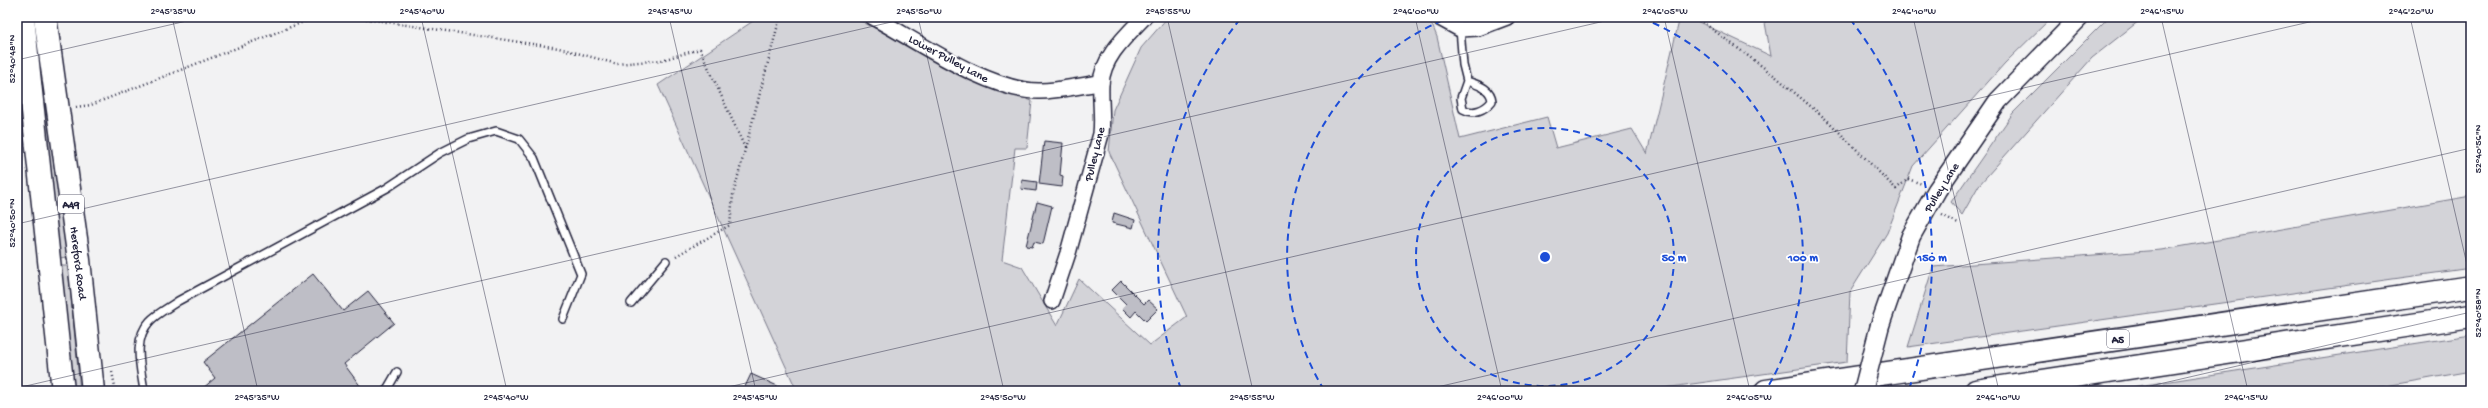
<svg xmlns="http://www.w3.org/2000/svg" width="2488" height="408" viewBox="0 0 2488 408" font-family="'Gochi Hand',sans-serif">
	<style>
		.green { fill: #d3d3d8; stroke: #7a7a8a }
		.building { fill: #bebec6; stroke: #22223b }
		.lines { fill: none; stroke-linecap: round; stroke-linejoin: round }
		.service-casing { stroke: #22223b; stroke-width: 10 }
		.minor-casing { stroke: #22223b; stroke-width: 18 }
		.tertiary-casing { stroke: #22223b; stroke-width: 21 }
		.trunk-casing { stroke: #22223b; stroke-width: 25 }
		.path { stroke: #22223b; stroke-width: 2.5; stroke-dasharray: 1 3; stroke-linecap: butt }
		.service { stroke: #fff; stroke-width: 7 }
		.minor { stroke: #fff; stroke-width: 15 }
		.tertiary { stroke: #fff; stroke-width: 18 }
		.trunk { stroke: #fff; stroke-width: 22 }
		.tertiary-bridge-casing { stroke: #22223b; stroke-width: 21; stroke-linecap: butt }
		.tertiary-bridge { stroke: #fff; stroke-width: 18 }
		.ticks { fill: none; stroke: #22223b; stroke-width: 1; stroke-opacity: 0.45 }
		.ring { fill: none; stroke: #1d4ed8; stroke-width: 2; stroke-dasharray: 7 5 }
		.labels { text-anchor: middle; stroke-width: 3.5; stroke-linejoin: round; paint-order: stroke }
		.shield { fill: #fff; stroke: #646476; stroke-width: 1 }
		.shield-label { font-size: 11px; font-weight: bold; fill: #22223b }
		.street-label { font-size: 12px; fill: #22223b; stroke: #fff }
		.centre { fill: #1d4ed8; stroke: #fff; stroke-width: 2 }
		.ring-label { font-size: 12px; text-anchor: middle; font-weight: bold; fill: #1d4ed8; stroke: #fff; stroke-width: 3.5; stroke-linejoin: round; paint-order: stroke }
		.neatline { fill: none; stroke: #22223b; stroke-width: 1.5 }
		.ticks-label { font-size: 10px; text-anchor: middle; fill: #22223b }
	</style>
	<rect width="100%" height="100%" fill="#f2f2f3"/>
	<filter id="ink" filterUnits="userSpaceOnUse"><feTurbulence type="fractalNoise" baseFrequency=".025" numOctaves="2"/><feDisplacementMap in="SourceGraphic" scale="8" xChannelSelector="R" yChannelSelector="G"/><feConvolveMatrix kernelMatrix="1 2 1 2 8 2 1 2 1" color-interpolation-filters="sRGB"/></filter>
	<g filter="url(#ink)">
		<g class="green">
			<path d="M 759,17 L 853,17 L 968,76 L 1032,101 L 1027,148 L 1015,148 L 1002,260 L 1022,267 L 1057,326 L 1079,279 L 1150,345 L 1187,317 L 1109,152 L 1113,110 L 1141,48 L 1168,17 L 1424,17 L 1433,27 L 1437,37 L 1460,139 L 1547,117 L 1556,148 L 1632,129 L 1647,154 L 1680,17 L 1688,17 L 1771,56 L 1764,17 L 2052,17 L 2005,63 L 1913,166 L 1887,233 L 1850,292 L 1847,362 L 1643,391 L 797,391 L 658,85 Z"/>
			<path d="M 2109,17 L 2144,17 L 2092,58 L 1979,185 L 1962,215 L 1951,202 L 2013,113 Z"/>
			<path d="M 37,44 L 42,57 L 68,257 L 59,258 Z"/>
			<path d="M 2471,196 L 2471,268 L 1908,347 L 1933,267 L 2161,250 Z"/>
			<path d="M 61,266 L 68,266 L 80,391 L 72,391 Z"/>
			<path d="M 2471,335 L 2471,371 L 2357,391 L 2105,391 Z"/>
		</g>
		<g class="building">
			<path d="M 1044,141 L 1063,143 L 1060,175 L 1063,176 L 1062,187 L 1039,184 Z"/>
			<path d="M 1022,180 L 1037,182 L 1036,191 L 1021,189 Z"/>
			<path d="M 1037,202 L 1052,206 L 1043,244 L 1034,242 L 1032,247 L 1026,246 Z"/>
			<path d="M 1114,213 L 1135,220 L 1133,228 L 1112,223 Z"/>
			<path d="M 313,274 L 343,311 L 368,291 L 394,323 L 344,364 L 364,391 L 203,391 L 202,389 L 215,378 L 203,362 Z"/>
			<path d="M 1121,281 L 1144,304 L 1148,300 L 1158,309 L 1146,321 L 1136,311 L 1131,317 L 1122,308 L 1126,304 L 1112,290 Z"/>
			<path d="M 751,374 L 784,389 L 783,391 L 743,391 Z"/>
		</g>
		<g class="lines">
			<defs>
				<g id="service">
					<path d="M 1460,29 L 1463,65 L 1467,81 C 1478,85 1491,88 1492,101 C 1485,110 1473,115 1463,109 L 1461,98 L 1467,81"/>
					<path d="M 631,303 L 666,261"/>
					<path d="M 144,391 C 141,368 132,340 150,321 C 157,313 170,307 178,301 L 387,188 L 440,153 L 468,139 L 496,131 L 519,139 L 534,158 L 581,274 L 563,319"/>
					<path d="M 386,391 L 397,372"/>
				</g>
				<g id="minor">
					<path d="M 873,17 C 917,41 990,92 1040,91 C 1060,91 1081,85 1101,83"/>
					<path d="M 1438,17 L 1460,29 L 1478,28 L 1507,17"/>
					<path d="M 1052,301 L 1068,253 L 1101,134 C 1103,117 1100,101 1101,84 C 1102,57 1127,35 1144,17"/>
				</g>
				<path id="tertiary" d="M 1880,325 L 1911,236 L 1937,190 L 1998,101 L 2080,17"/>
				<g id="trunk">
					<path d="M 23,17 L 63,391"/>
					<path d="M 45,17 L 79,260 L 93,391"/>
					<path d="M 1766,391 L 2471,287"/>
					<path d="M 1976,391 L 2471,316"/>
				</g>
			</defs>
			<use href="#service" class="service-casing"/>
			<use href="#minor" class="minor-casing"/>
			<use href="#tertiary" class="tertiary-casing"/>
			<use href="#trunk" class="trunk-casing"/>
			<g class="path">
				<path d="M 354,17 L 559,48 L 617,64 L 662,60 L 700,49 L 745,148"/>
				<path d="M 1696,17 L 1775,76 L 1828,121 L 1896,189 L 1908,179 L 1922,184"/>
				<path d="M 76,107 L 91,105 L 316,17"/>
				<path d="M 1942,215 L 1958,223"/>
				<path d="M 676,256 L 730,225 L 733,195 L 780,17"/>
				<path d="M 112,372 L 116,391"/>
			</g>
			<use href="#service" class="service"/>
			<use href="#minor" class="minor"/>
			<use href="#tertiary" class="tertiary"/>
			<use href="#trunk" class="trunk"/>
			<defs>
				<path id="tertiary-bridge" d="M 1863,391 L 1880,325"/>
			</defs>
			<use href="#tertiary-bridge" class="tertiary-bridge-casing"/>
			<use href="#tertiary-bridge" class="tertiary-bridge"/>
		</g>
	</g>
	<path class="ticks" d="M 172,17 L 258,391M 421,17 L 507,391M 669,17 L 756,391M 918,17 L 1004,391M 1167,17 L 1253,391M 1415,17 L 1502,391M 1664,17 L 1750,391M 1913,17 L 1999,391M 2161,17 L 2248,391M 2410,17 L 2471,282M 17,60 L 204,17M 17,224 L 913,17M 17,388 L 1622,17M 711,391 L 2331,17M 1420,391 L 2471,148M 2129,391 L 2471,312"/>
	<g class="ring">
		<circle cx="1545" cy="257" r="129"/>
		<path d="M1324 390A258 258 0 0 1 1448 18M1642 18A258 258 0 0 1 1766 390"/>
		<path d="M1181 389A387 387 0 0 1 1240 19M1850 19A387 387 0 0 1 1909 389"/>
	</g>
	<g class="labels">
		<g class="shield">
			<rect x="58" y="195" width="26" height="18" rx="3"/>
			<rect x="2107" y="330" width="22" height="18" rx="3"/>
		</g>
		<g class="shield-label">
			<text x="71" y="208">A49</text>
			<text x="2118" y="343">A5</text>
		</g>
		<g class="street-label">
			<text transform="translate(949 58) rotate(28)" y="4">Lower Pulley Lane</text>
			<text transform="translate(1094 154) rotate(-76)" y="4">Pulley Lane</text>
			<text transform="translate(1941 187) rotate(-58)" y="4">Pulley Lane</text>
			<text transform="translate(79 263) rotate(83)" y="4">Hereford Road</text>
		</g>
	</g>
	<circle cx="1545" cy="257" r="6" class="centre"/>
	<g class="ring-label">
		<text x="1674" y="261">50 m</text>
		<text x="1803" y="261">100 m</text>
		<text x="1932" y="261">150 m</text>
	</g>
	<rect width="2488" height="408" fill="none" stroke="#fff" stroke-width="44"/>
	<rect x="22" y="22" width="2444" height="364" class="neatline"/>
	<g class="ticks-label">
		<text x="173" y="14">2°45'35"W</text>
		<text x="422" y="14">2°45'40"W</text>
		<text x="670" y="14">2°45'45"W</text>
		<text x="919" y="14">2°45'50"W</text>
		<text x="1168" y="14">2°45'55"W</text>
		<text x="1416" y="14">2°46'00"W</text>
		<text x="1665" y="14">2°46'05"W</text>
		<text x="1914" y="14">2°46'10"W</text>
		<text x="2162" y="14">2°46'15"W</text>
		<text x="2411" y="14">2°46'20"W</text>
		<text transform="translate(11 59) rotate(-90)" y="4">52°40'48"N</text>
		<text transform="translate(2477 149) rotate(-90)" y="4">52°40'56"N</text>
		<text transform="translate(11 223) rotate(-90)" y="4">52°40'50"N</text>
		<text transform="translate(2477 313) rotate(-90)" y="4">52°40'58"N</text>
		<text x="257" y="400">2°45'35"W</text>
		<text x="506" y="400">2°45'40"W</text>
		<text x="755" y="400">2°45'45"W</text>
		<text x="1003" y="400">2°45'50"W</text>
		<text x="1252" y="400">2°45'55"W</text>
		<text x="1500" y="400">2°46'00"W</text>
		<text x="1749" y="400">2°46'05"W</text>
		<text x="1998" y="400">2°46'10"W</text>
		<text x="2246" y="400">2°46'15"W</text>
	</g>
</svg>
